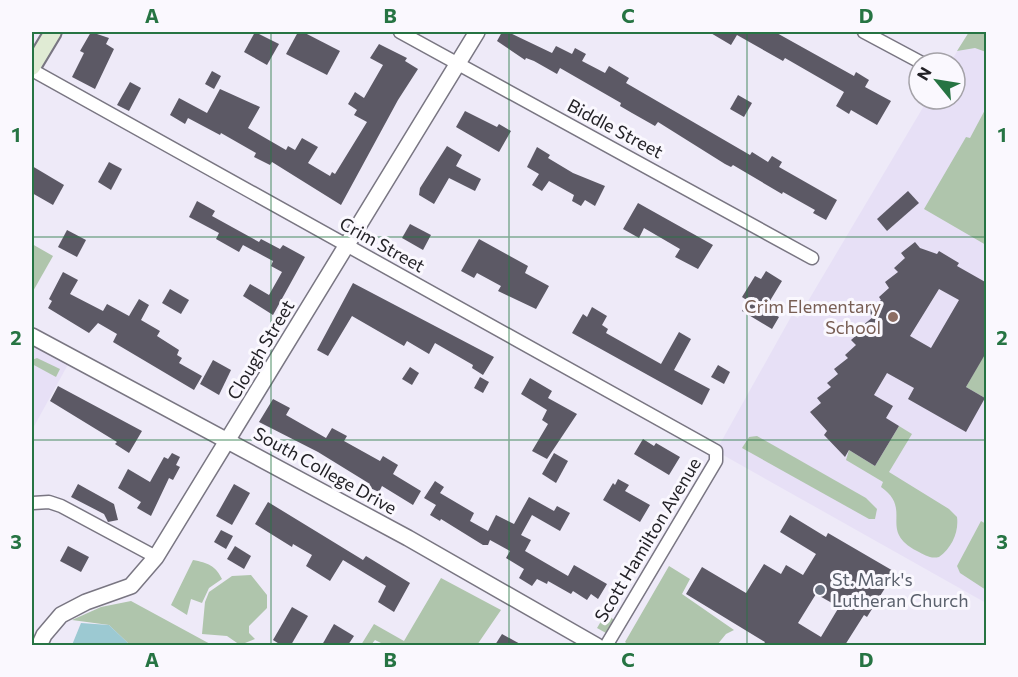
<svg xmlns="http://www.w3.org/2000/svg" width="1018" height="677" viewBox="0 0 1018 677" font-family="Commissioner,sans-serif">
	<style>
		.built { fill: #e7e0f6 }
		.green { fill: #afc5ac }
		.water { fill: #9cc9d2 }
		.building { fill: #5c5965; fill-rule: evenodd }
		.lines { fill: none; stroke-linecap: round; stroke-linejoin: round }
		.minor-casing { stroke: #797682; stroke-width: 15 }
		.tertiary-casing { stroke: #797682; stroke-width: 18 }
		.secondary-casing { stroke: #797682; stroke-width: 20 }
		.minor { stroke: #fff; stroke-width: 12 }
		.tertiary { stroke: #fff; stroke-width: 15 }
		.secondary { stroke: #e0ebd4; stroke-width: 16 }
		.grid { fill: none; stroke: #267443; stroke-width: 1.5; stroke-opacity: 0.55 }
		.education-dot { fill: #8d6e63; stroke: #faf8fe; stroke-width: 2 }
		.worship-dot { fill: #6b7280; stroke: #faf8fe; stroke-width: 2 }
		.labels { text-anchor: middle; stroke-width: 6; stroke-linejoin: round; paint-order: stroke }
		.street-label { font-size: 18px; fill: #232227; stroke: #faf8fe }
		.education-label { font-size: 18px; fill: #785e54; stroke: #faf8fe; text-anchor: end }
		.worship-label { font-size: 18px; fill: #5b616d; stroke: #faf8fe; text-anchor: start }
		.neatline { fill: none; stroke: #267443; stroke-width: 2 }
		.grid-label { font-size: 20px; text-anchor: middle; font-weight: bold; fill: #267443 }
	</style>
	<rect width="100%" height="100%" fill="#eeeaf8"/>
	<g class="built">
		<path d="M 969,32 L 986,32 L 986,603 L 716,451 L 792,315 L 798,318 L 928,99 L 955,99 L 955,63 L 950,63 Z"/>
		<path d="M 32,336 L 72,357 L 32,430 Z"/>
	</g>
	<g class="green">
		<path d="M 969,32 L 986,32 L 986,52 L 975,48 L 957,51 Z"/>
		<path d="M 986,108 L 986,245 L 924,209 L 966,137 L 970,138 Z"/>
		<path d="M 32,244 L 53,256 L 32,293 Z"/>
		<path d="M 986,351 L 986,398 L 985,398 L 966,387 Z"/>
		<path d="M 37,358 L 60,369 L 56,377 L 32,364 L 32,360 Z"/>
		<path d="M 899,426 L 912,434 L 889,472 L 949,509 L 957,517 C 959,532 952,548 939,557 C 930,559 925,555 917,551 C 877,530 914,510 881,487 L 883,482 L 846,460 L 849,450 L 875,466 Z"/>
		<path d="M 757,436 L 866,498 L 877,509 L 875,519 L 869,519 L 742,448 L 749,437 Z"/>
		<path d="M 981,521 L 986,524 L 986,590 L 960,573 L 957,566 Z"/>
		<path d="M 193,560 C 208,563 215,565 222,579 L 209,588 L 202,603 L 191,599 L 187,615 L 171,605 Z"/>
		<path d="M 669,566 L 690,579 L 682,594 L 734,630 L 726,634 L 717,645 L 630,646 L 625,642 Z"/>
		<path d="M 251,575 L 267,595 L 267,608 L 249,626 L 249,633 L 255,639 L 240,645 L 227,636 L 202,634 L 205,602 L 209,592 L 232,576 Z"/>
		<path d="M 441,578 L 501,610 L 477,645 L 385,645 L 375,640 L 371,645 L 361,645 L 374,624 L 404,641 Z"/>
		<path d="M 131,601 L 212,645 L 130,645 L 109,625 L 72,620 L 101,607 Z"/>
		<path d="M 606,613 L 615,621 L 611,632 L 606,633 L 597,628 Z"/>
	</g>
	<path class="water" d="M 81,623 L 109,625 L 130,645 L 72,645 Z"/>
	<g class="building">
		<path d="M 91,32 L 109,38 L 106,44 L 114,49 L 95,89 L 72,77 L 84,53 L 80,51 Z"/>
		<path d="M 255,32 L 279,44 L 267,65 L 244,52 Z"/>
		<path d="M 298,32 L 303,32 L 340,51 L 327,75 L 286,54 Z"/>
		<path d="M 502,32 L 508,32 L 552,53 L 556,46 L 572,54 L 575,48 L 586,54 L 582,61 L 605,73 L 609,66 L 629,78 L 626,83 L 750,155 L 752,152 L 768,162 L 772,156 L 782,162 L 779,167 L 837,200 L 826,220 L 813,213 L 815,210 L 783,192 L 782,194 L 733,165 L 731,167 L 725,164 L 658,122 L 655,126 L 632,113 L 620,106 L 621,103 L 560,68 L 557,74 L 534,61 L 526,58 L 525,60 L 497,41 Z"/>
		<path d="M 709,32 L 775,32 L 854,76 L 856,72 L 869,80 L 865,87 L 891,101 L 877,125 L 851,110 L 849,114 L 836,106 L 844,92 L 785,58 L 783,61 L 737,35 L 731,45 Z"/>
		<path d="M 379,44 L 407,58 L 405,61 L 418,69 L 398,100 L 341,205 L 272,162 L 270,165 L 254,157 L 256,153 L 221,133 L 220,135 L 188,118 L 185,124 L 170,115 L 179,98 L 207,113 L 220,89 L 260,107 L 248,128 L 286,150 L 288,146 L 295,150 L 302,138 L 318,147 L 308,163 L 330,176 L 332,172 L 335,174 L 367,122 L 354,115 L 357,110 L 348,104 L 355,92 L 364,98 L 383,65 L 370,58 Z"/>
		<path d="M 212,71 L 221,76 L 214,89 L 205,84 Z"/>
		<path d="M 130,82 L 141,88 L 129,111 L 117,105 Z"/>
		<path d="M 738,95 L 752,103 L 744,117 L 730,109 Z"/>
		<path d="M 465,111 L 497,127 L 499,124 L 511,131 L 499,152 L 456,127 Z"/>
		<path d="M 447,146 L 462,155 L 456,166 L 481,179 L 475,191 L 449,178 L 434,204 L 419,195 L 420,188 Z"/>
		<path d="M 537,147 L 550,155 L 548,158 L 573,173 L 605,186 L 595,206 L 585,200 L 581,206 L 572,201 L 574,195 L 549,181 L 542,191 L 532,185 L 539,174 L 527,167 Z"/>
		<path d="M 109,162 L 122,169 L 111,190 L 98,182 Z"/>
		<path d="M 32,166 L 64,185 L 53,205 L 32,193 Z"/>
		<path d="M 908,191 L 919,203 L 887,231 L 877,219 Z"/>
		<path d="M 197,201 L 215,211 L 212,216 L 259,242 L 261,239 L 280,249 L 283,245 L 305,257 L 273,315 L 243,296 L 250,284 L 269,295 L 282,272 L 271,266 L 273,261 L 243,245 L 239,252 L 216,239 L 219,233 L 189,217 Z"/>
		<path d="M 638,203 L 713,245 L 698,269 L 675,257 L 680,249 L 644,228 L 639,238 L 623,229 Z"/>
		<path d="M 410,224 L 431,235 L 423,250 L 402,238 Z"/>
		<path d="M 67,230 L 86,240 L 77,257 L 58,247 Z"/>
		<path d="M 479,239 L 528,266 L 525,273 L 549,286 L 536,309 L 498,291 L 501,286 L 477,273 L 474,278 L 461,271 Z"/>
		<path d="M 915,242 L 920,248 L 937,254 L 939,251 L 959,263 L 957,266 L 987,283 L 987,351 L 966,387 L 985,398 L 966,432 L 908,399 L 914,388 L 887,373 L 874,395 L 893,406 L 886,418 L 899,426 L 875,466 L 849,450 L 845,457 L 824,435 L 827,431 L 810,412 L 821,403 L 817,398 L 831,387 L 827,383 L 838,374 L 834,369 L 848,358 L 845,355 L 856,345 L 851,340 L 864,329 L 862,326 L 873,317 L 868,311 L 881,300 L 879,297 L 889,288 L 885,282 L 898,272 L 894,268 L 905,258 L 901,253 ZM 939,289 L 959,300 L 931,348 L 910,336 Z"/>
		<path d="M 766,271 L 782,281 L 765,309 L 779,317 L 772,329 L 742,311 L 748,301 L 742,297 L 755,276 L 761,279 Z"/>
		<path d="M 63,272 L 78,280 L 70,294 L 103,311 L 107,304 L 129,316 L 139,299 L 149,305 L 141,320 L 160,331 L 157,336 L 179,350 L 177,355 L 182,358 L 179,363 L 202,376 L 194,390 L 113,342 L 117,334 L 98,323 L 89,333 L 48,308 L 52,301 L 49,299 Z"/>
		<path d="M 353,283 L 494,357 L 483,375 L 472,368 L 473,365 L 435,343 L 429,354 L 407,341 L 404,346 L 352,316 L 328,356 L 317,350 Z"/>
		<path d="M 170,289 L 189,300 L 181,314 L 162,303 Z"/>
		<path d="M 592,307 L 607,316 L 602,325 L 608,329 L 606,333 L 661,364 L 679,332 L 691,339 L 674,370 L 710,389 L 702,405 L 572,333 L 583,314 L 587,317 Z"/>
		<path d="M 213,360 L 231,370 L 219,395 L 200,384 Z"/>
		<path d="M 718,365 L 730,372 L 724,384 L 711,377 Z"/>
		<path d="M 410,367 L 419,373 L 412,385 L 402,379 Z"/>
		<path d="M 480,377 L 489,382 L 483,393 L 474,388 Z"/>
		<path d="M 530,378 L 552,391 L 548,398 L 577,414 L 547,459 L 532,451 L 548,424 L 542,420 L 547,410 L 521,394 Z"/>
		<path d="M 58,386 L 142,431 L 129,453 L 115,444 L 117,442 L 50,401 Z"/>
		<path d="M 273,399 L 290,408 L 286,415 L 326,438 L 332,428 L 347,436 L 344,441 L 380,461 L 383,456 L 398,465 L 393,474 L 421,491 L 413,505 L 382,486 L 379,492 L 368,487 L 370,484 L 318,452 L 259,422 Z"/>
		<path d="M 643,439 L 654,446 L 656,443 L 680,457 L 669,475 L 634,454 Z"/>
		<path d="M 172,453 L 180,457 L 176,465 L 180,467 L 173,480 L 169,478 L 151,516 L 137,508 L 141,502 L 118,488 L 128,469 L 150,482 L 164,457 L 168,459 Z"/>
		<path d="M 554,453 L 568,461 L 556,483 L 542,474 Z"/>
		<path d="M 618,479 L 629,485 L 625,491 L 650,505 L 640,522 L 603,500 L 613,483 L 615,485 Z"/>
		<path d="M 435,481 L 444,487 L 440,493 L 474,513 L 470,521 L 488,531 L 496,515 L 514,524 L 529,497 L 554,511 L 557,506 L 570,513 L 560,531 L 532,515 L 521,535 L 531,540 L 525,551 L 568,576 L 574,565 L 607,584 L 598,599 L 591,594 L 587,600 L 573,591 L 571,594 L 548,581 L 547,584 L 537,579 L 532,586 L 519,578 L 524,569 L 506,558 L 510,551 L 490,540 L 488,545 L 483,545 L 441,519 L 440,521 L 430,515 L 436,505 L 424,498 Z"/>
		<path d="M 78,484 L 114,504 L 118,520 L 108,522 L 104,514 L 71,497 Z"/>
		<path d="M 234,484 L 250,493 L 232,525 L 216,516 Z"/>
		<path d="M 268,502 L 363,560 L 366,556 L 410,583 L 394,612 L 378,602 L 386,586 L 343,560 L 330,581 L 306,566 L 312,555 L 293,544 L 292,547 L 255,524 Z"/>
		<path d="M 790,515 L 826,537 L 828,533 L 895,572 L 867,617 L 864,615 L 845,645 L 763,645 L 765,642 L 686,594 L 702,567 L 746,593 L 764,564 L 781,574 L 786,565 L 803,575 L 816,554 L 780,532 ZM 816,594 L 839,607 L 821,637 L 798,623 Z"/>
		<path d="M 221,530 L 233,536 L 226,549 L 214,542 Z"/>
		<path d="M 68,546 L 89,557 L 81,572 L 60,561 Z"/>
		<path d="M 235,546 L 251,556 L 244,569 L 227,559 Z"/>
		<path d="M 292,607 L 308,616 L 291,645 L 281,645 L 273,640 Z"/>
		<path d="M 334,624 L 354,636 L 348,645 L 322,645 Z"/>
		<path d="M 502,634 L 522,645 L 495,645 Z"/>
	</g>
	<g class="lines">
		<defs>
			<g id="minor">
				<path d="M 400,32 L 812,258"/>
				<path d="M 864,32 L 922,63"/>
				<path d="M 32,70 L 716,451 L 716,461 L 606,646"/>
				<path d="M 33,503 L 49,502 L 61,506 L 156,557"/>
			</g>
			<g id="tertiary">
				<path d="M 32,336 L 408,538 L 597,646"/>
				<path d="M 39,646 L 44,635 L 61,615 L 86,602 L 131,586 L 156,557 L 477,32"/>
			</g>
			<path id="secondary" d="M 32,67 L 53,32"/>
		</defs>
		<use href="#minor" class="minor-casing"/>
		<use href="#tertiary" class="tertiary-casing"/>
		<use href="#secondary" class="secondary-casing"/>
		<use href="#minor" class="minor"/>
		<use href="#tertiary" class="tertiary"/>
		<use href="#secondary" class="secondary"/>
	</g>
	<path class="grid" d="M 271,32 L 271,646M 509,32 L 509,646M 747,32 L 747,646M 32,237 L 986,237M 32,440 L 986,440"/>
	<circle class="education-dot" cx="893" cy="317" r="6"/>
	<circle class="worship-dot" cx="820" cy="590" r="6"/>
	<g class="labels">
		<g class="street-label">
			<text transform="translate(615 129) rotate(28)" y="6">Biddle Street</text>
			<text transform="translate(382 245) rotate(29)" y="6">Crim Street</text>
			<text transform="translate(261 350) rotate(-59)" y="6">Clough Street</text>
			<text transform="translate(325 471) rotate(29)" y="6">South College Drive</text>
			<text transform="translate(648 540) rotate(-59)" y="6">Scott Hamilton Avenue</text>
		</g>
		<g class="education-label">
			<text x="881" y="313">Crim Elementary<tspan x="881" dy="21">School</tspan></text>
		</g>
		<g class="worship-label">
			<text x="832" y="586">St. Mark's<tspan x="832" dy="21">Lutheran Church</tspan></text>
		</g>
	</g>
	<rect width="1018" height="677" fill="none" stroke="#faf8fe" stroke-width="66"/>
	<g transform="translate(937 81) rotate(300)"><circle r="28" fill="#faf8fe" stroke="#a4a2a8" stroke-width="1.5"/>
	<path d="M0-4.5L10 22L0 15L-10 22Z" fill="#267443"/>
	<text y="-9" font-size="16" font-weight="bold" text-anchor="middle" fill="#232227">N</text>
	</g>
	<rect x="33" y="33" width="952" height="611" class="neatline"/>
	<g class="grid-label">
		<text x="152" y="23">A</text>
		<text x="390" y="23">B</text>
		<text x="628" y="23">C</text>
		<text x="866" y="23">D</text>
		<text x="16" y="142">1</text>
		<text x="1002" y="142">1</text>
		<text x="16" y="345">2</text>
		<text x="1002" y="345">2</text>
		<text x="16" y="549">3</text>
		<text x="1002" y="549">3</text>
		<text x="152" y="667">A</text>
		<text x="390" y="667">B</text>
		<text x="628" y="667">C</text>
		<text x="866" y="667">D</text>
	</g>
</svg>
